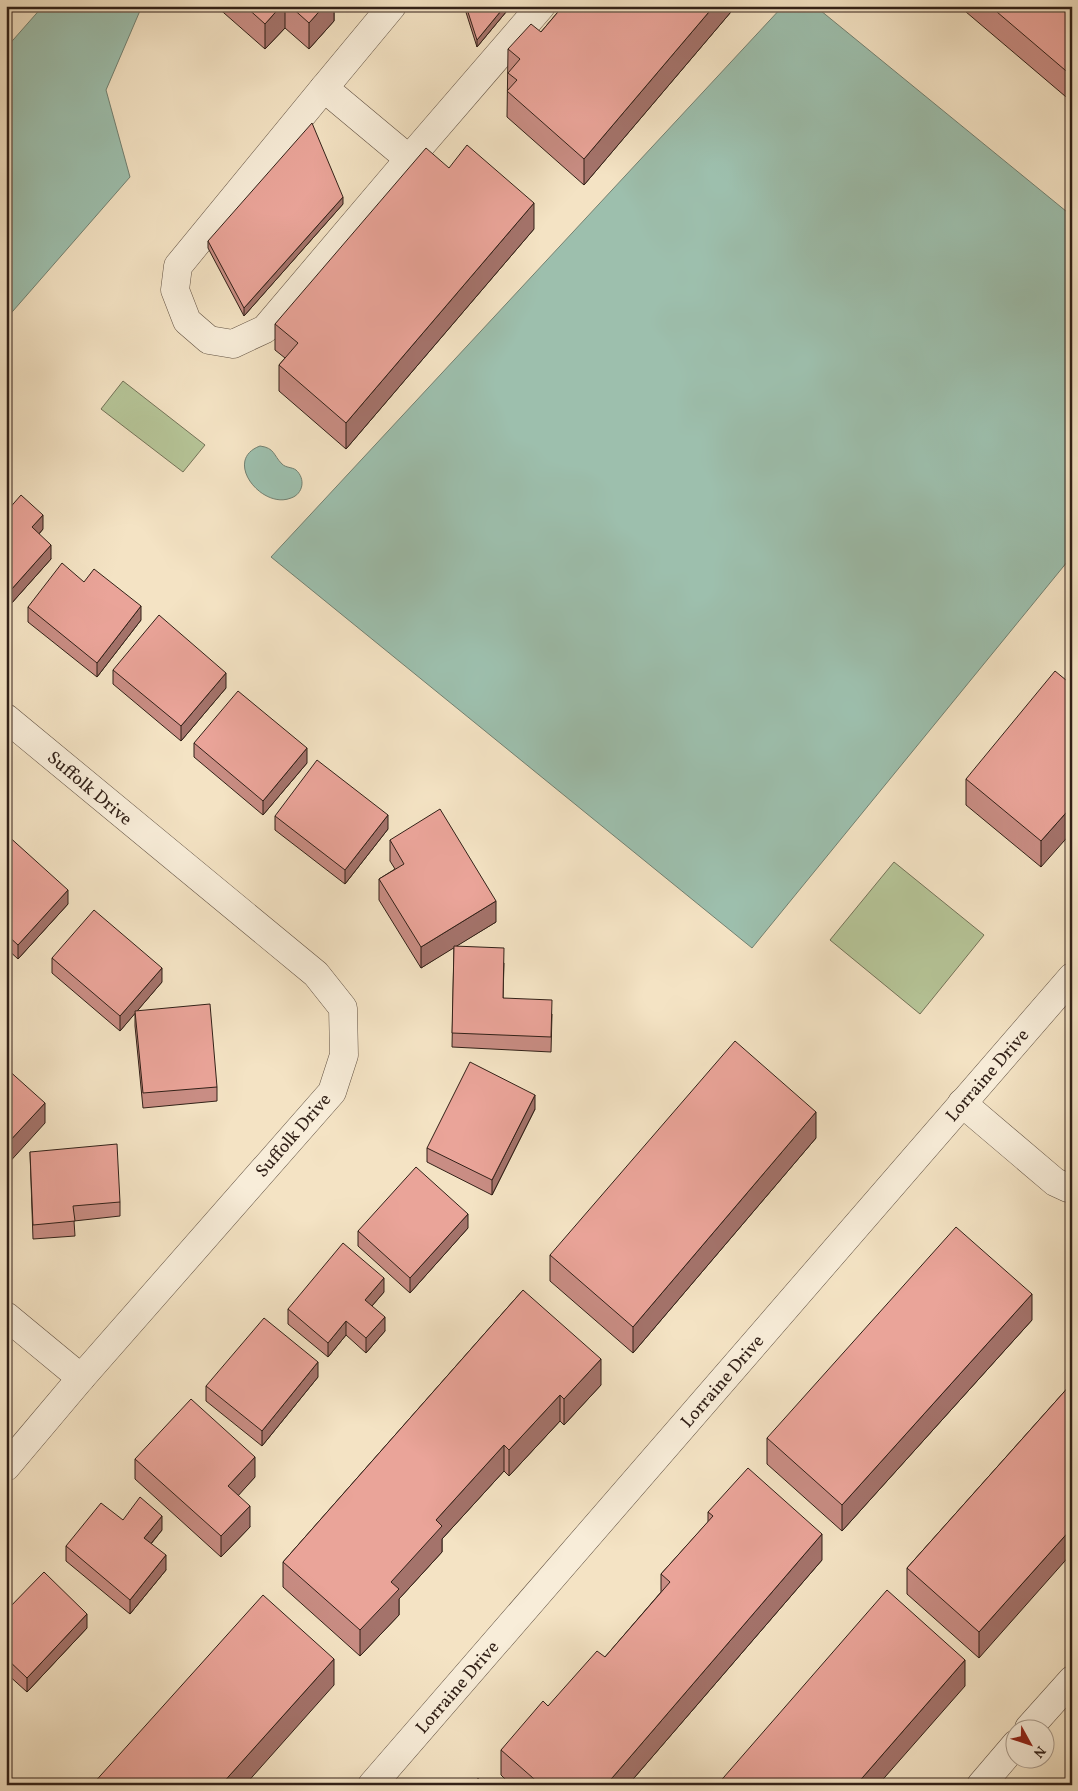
<svg xmlns="http://www.w3.org/2000/svg" width="1078" height="1791" viewBox="0 0 1078 1791" font-family="Vollkorn,serif">
	<style>
		.green { fill: #b6c598; stroke: #747358 }
		.water { fill: #9dbfad; stroke: #728071 }
		.lines { fill: none; stroke-linecap: round; stroke-linejoin: round }
		.minor-casing { stroke: #625243; stroke-width: 29 }
		.minor { stroke: #f8edd9; stroke-width: 28 }
		.wall { fill: #c98d84; stroke: #322118 }
		.shaded-wall { fill: #a4736b; stroke: #322118 }
		.building { fill: #eaa499; stroke: #322118 }
		.labels { text-anchor: middle; stroke-width: 4; stroke-linejoin: round; paint-order: stroke }
		.street-label { font-size: 18px; fill: #322118; stroke: #f8edd9 }
	</style>
	<rect width="100%" height="100%" fill="#f4e3c4"/>
	<filter id="stains"><feTurbulence type="fractalNoise" baseFrequency=".004" numOctaves="4"/><feColorMatrix values="0 0 0 0 .2 0 0 0 0 .09 0 0 0 0 .02 0 0 0 .5 -.17"/></filter>
	<radialGradient id="worn" r=".72"><stop offset=".6" stop-color="#630" stop-opacity="0"/><stop offset="1" stop-color="#630" stop-opacity=".3"/></radialGradient>
	<g class="green">
		<path d="M 123,381 L 205,445 L 183,472 L 101,409 Z"/>
		<path d="M 894,862 L 984,935 L 920,1014 L 830,940 Z"/>
	</g>
	<g class="water">
		<path d="M 43,6 L 142,6 L 106,90 L 130,177 L 6,319 L 6,48 Z"/>
		<path d="M 783,6 L 815,6 L 1072,216 L 1072,556 L 752,948 L 271,557 Z"/>
		<path d="M 260,446 C 275,448 273,455 282,464 C 286,468 292,467 296,470 C 306,479 303,494 291,498 C 262,510 222,460 260,446 Z"/>
	</g>
	<g class="lines">
		<defs>
			<g id="minor">
				<path d="M 392,6 L 324,88 L 409,159 L 541,6"/>
				<path d="M 324,88 L 178,266 L 175,290 L 187,321 L 209,340 L 233,344 L 265,329 L 409,159"/>
				<path d="M 6,718 L 316,974 L 343,1008 L 344,1055 L 332,1092 L 81,1378 L 6,1467"/>
				<path d="M 962,1103 L 1055,1182 L 1068,1188 L 1072,1187"/>
				<path d="M 6,1316 L 81,1378"/>
				<path d="M 1029,1728 L 1072,1680"/>
				<path d="M 372,1785 L 1072,977"/>
				<path d="M 981,1785 L 1016,1744"/>
			</g>
		</defs>
		<use href="#minor" class="minor-casing"/>
		<use href="#minor" class="minor"/>
	</g>
	<g class="wall">
		<path d="M 216,6 L 334,6 L 334,21 L 309,49 L 285,28 L 265,49 Z"/>
		<path d="M 464,6 L 511,6 L 477,47 Z"/>
		<path d="M 563,6 L 736,6 L 584,185 L 507,117 L 508,49 L 541,32 Z"/>
		<path d="M 959,6 L 1072,6 L 1072,102 Z"/>
		<path d="M 449,168 L 534,229 L 346,449 L 279,391 L 279,365 L 285,358 L 275,350 L 275,324 Z"/>
		<path d="M 343,204 L 244,316 L 208,248 L 208,241 Z"/>
		<path d="M 6,511 L 43,529 L 39,534 L 51,559 L 10,605 L 6,602 Z"/>
		<path d="M 84,582 L 141,620 L 97,677 L 28,622 L 28,607 Z"/>
		<path d="M 113,670 L 226,688 L 181,741 L 113,684 Z"/>
		<path d="M 1072,685 L 1041,867 L 966,805 L 966,779 Z"/>
		<path d="M 194,743 L 307,763 L 263,815 L 194,757 Z"/>
		<path d="M 275,816 L 388,829 L 345,884 L 275,830 Z"/>
		<path d="M 6,834 L 68,904 L 18,959 L 6,948 Z"/>
		<path d="M 390,840 L 496,922 L 456,946 L 504,963 L 503,998 L 552,1014 L 551,1052 L 452,1047 L 454,947 L 421,968 L 379,900 L 379,879 L 395,869 L 390,861 Z"/>
		<path d="M 52,958 L 162,982 L 137,1011 L 217,1087 L 217,1101 L 143,1108 L 135,1026 L 135,1013 L 120,1031 L 52,973 Z"/>
		<path d="M 535,1109 L 492,1195 L 427,1162 L 427,1148 Z"/>
		<path d="M 816,1138 L 633,1353 L 550,1281 L 550,1255 Z"/>
		<path d="M 30,1152 L 120,1202 L 120,1216 L 74,1221 L 75,1236 L 33,1239 Z"/>
		<path d="M 468,1228 L 410,1293 L 358,1246 L 358,1231 Z"/>
		<path d="M 523,1290 L 601,1385 L 564,1425 L 560,1421 L 509,1476 L 504,1471 L 442,1539 L 442,1552 L 399,1599 L 399,1615 L 360,1656 L 283,1587 L 283,1562 Z"/>
		<path d="M 384,1292 L 372,1306 L 385,1331 L 366,1353 L 346,1335 L 328,1357 L 288,1324 L 288,1309 Z"/>
		<path d="M 1032,1320 L 842,1531 L 767,1464 L 767,1438 Z"/>
		<path d="M 318,1377 L 262,1446 L 206,1401 L 206,1386 Z"/>
		<path d="M 1072,1383 L 979,1658 L 907,1594 L 907,1568 Z"/>
		<path d="M 135,1459 L 255,1477 L 238,1495 L 250,1527 L 221,1557 L 135,1479 Z"/>
		<path d="M 708,1512 L 822,1560 L 628,1785 L 511,1785 L 501,1775 L 501,1750 L 548,1706 L 605,1657 L 661,1592 L 661,1574 L 708,1522 Z"/>
		<path d="M 123,1520 L 162,1530 L 151,1544 L 166,1570 L 130,1614 L 66,1561 L 66,1546 Z"/>
		<path d="M 6,1611 L 87,1628 L 27,1692 L 6,1673 Z"/>
	</g>
	<g class="shaded-wall">
		<path d="M 281,6 L 285,6 L 285,28 L 265,49 L 265,24 Z"/>
		<path d="M 324,6 L 334,6 L 334,21 L 309,49 L 309,23 Z"/>
		<path d="M 505,6 L 511,6 L 477,47 L 477,40 Z"/>
		<path d="M 714,6 L 736,6 L 584,185 L 584,159 Z"/>
		<path d="M 343,197 L 343,204 L 244,316 L 244,308 Z"/>
		<path d="M 534,203 L 534,229 L 346,449 L 346,423 Z"/>
		<path d="M 43,515 L 43,529 L 32,542 L 32,527 Z"/>
		<path d="M 51,545 L 51,559 L 10,605 L 10,591 Z"/>
		<path d="M 141,606 L 141,620 L 97,677 L 97,663 Z"/>
		<path d="M 226,673 L 226,688 L 181,741 L 181,726 Z"/>
		<path d="M 307,748 L 307,763 L 263,815 L 263,801 Z"/>
		<path d="M 1072,806 L 1072,832 L 1041,867 L 1041,841 Z"/>
		<path d="M 388,815 L 388,829 L 345,884 L 345,870 Z"/>
		<path d="M 68,890 L 68,904 L 18,959 L 18,945 Z"/>
		<path d="M 496,901 L 496,922 L 421,968 L 421,947 Z"/>
		<path d="M 162,968 L 162,982 L 120,1031 L 120,1016 Z"/>
		<path d="M 535,1095 L 535,1109 L 492,1195 L 492,1180 Z"/>
		<path d="M 45,1103 L 45,1123 L 6,1166 L 6,1145 Z"/>
		<path d="M 816,1112 L 816,1138 L 633,1353 L 633,1327 Z"/>
		<path d="M 468,1214 L 468,1228 L 410,1293 L 410,1278 Z"/>
		<path d="M 384,1278 L 384,1292 L 365,1314 L 365,1300 Z"/>
		<path d="M 1032,1294 L 1032,1320 L 842,1531 L 842,1505 Z"/>
		<path d="M 385,1317 L 385,1331 L 366,1353 L 366,1338 Z"/>
		<path d="M 346,1321 L 346,1335 L 328,1357 L 328,1343 Z"/>
		<path d="M 601,1359 L 601,1385 L 564,1425 L 564,1399 Z"/>
		<path d="M 318,1362 L 318,1377 L 262,1446 L 262,1431 Z"/>
		<path d="M 560,1395 L 560,1421 L 509,1476 L 509,1450 Z"/>
		<path d="M 504,1445 L 504,1471 L 442,1539 L 442,1552 L 399,1599 L 399,1615 L 360,1656 L 360,1630 L 391,1582 L 436,1520 Z"/>
		<path d="M 255,1457 L 255,1477 L 228,1507 L 228,1486 Z"/>
		<path d="M 250,1506 L 250,1527 L 221,1557 L 221,1536 Z"/>
		<path d="M 162,1516 L 162,1530 L 144,1552 L 144,1538 Z"/>
		<path d="M 1072,1528 L 1072,1553 L 979,1658 L 979,1632 Z"/>
		<path d="M 822,1534 L 822,1560 L 628,1785 L 606,1785 Z"/>
		<path d="M 166,1555 L 166,1570 L 130,1614 L 130,1600 Z"/>
		<path d="M 87,1614 L 87,1628 L 27,1692 L 27,1678 Z"/>
		<path d="M 334,1659 L 334,1685 L 245,1785 L 221,1785 Z"/>
		<path d="M 965,1660 L 965,1686 L 878,1785 L 856,1785 Z"/>
	</g>
	<g class="building">
		<path d="M 245,6 L 281,6 L 265,24 Z"/>
		<path d="M 290,6 L 324,6 L 309,23 Z"/>
		<path d="M 466,6 L 505,6 L 477,40 Z"/>
		<path d="M 563,6 L 714,6 L 584,159 L 507,91 L 517,80 L 508,73 L 520,59 L 508,49 L 531,24 L 541,32 Z"/>
		<path d="M 990,6 L 1072,6 L 1072,76 Z"/>
		<path d="M 312,123 L 343,197 L 244,308 L 208,241 Z"/>
		<path d="M 467,145 L 534,203 L 346,423 L 279,365 L 298,343 L 275,324 L 426,148 L 449,168 Z"/>
		<path d="M 21,495 L 43,515 L 32,527 L 51,545 L 10,591 L 6,588 L 6,511 L 7,511 Z"/>
		<path d="M 62,563 L 84,582 L 94,569 L 141,606 L 97,663 L 28,607 Z"/>
		<path d="M 159,615 L 226,673 L 181,726 L 113,670 Z"/>
		<path d="M 1055,671 L 1072,685 L 1072,806 L 1041,841 L 966,779 Z"/>
		<path d="M 238,691 L 307,748 L 263,801 L 194,743 Z"/>
		<path d="M 317,760 L 388,815 L 345,870 L 275,816 Z"/>
		<path d="M 440,809 L 496,901 L 421,947 L 379,879 L 404,864 L 390,840 Z"/>
		<path d="M 6,834 L 68,890 L 18,945 L 6,934 Z"/>
		<path d="M 94,910 L 162,968 L 120,1016 L 52,958 Z"/>
		<path d="M 454,946 L 504,948 L 503,998 L 552,1000 L 551,1037 L 452,1033 Z"/>
		<path d="M 210,1004 L 217,1087 L 143,1093 L 135,1011 Z"/>
		<path d="M 735,1041 L 816,1112 L 633,1327 L 550,1255 Z"/>
		<path d="M 470,1062 L 535,1095 L 492,1180 L 427,1148 Z"/>
		<path d="M 6,1068 L 45,1103 L 6,1145 Z"/>
		<path d="M 117,1144 L 120,1202 L 73,1206 L 75,1221 L 33,1225 L 30,1152 Z"/>
		<path d="M 416,1167 L 468,1214 L 410,1278 L 358,1231 Z"/>
		<path d="M 956,1227 L 1032,1294 L 842,1505 L 767,1438 Z"/>
		<path d="M 343,1243 L 384,1278 L 365,1300 L 385,1317 L 366,1338 L 346,1321 L 328,1343 L 288,1309 Z"/>
		<path d="M 523,1290 L 601,1359 L 564,1399 L 560,1395 L 509,1450 L 504,1445 L 436,1520 L 442,1526 L 391,1582 L 399,1589 L 360,1630 L 283,1562 Z"/>
		<path d="M 264,1318 L 318,1362 L 262,1431 L 206,1386 Z"/>
		<path d="M 1072,1383 L 1072,1528 L 979,1632 L 907,1568 Z"/>
		<path d="M 191,1399 L 255,1457 L 228,1486 L 250,1506 L 221,1536 L 135,1459 Z"/>
		<path d="M 748,1468 L 822,1534 L 606,1785 L 541,1785 L 501,1750 L 543,1701 L 548,1706 L 597,1651 L 605,1657 L 670,1582 L 661,1574 L 713,1516 L 708,1512 Z"/>
		<path d="M 140,1497 L 162,1516 L 144,1538 L 166,1555 L 130,1600 L 66,1546 L 101,1503 L 123,1520 Z"/>
		<path d="M 44,1572 L 87,1614 L 27,1678 L 6,1658 L 6,1611 Z"/>
		<path d="M 887,1590 L 965,1660 L 856,1785 L 717,1785 Z"/>
		<path d="M 263,1595 L 334,1659 L 221,1785 L 92,1785 Z"/>
		<path d="M 478,1778 L 485,1785 L 472,1785 Z"/>
	</g>
	<g class="labels">
		<g class="street-label">
			<text transform="translate(90 788) rotate(40)" y="6">Suffolk Drive</text>
			<text transform="translate(987 1075) rotate(-49)" y="6">Lorraine Drive</text>
			<text transform="translate(293 1135) rotate(-49)" y="6">Suffolk Drive</text>
			<text transform="translate(722 1381) rotate(-49)" y="6">Lorraine Drive</text>
			<text transform="translate(457 1687) rotate(-49)" y="6">Lorraine Drive</text>
		</g>
	</g>
	<rect width="1078" height="1791" fill="none" stroke="#f4e3c4" stroke-width="25"/>
	<rect x="8" y="8" width="1063" height="1776" fill="none" stroke="#322118" stroke-width="2.5"/>
	<rect x="12" y="12" width="1053" height="1766" fill="none" stroke="#322118"/>
	<g transform="translate(1030 1744) rotate(130)"><circle r="24" fill="#f8edd9" stroke="#a99b8c"/>
	<path d="M0-4L9 19L0 12L-9 19Z" fill="#8f2418"/>
	<text y="-8" font-size="14" font-weight="bold" text-anchor="middle" fill="#322118">N</text>
	</g>
	<rect width="100%" height="100%" filter="url(#stains)"/>
	<rect width="100%" height="100%" fill="url(#worn)"/>
</svg>
